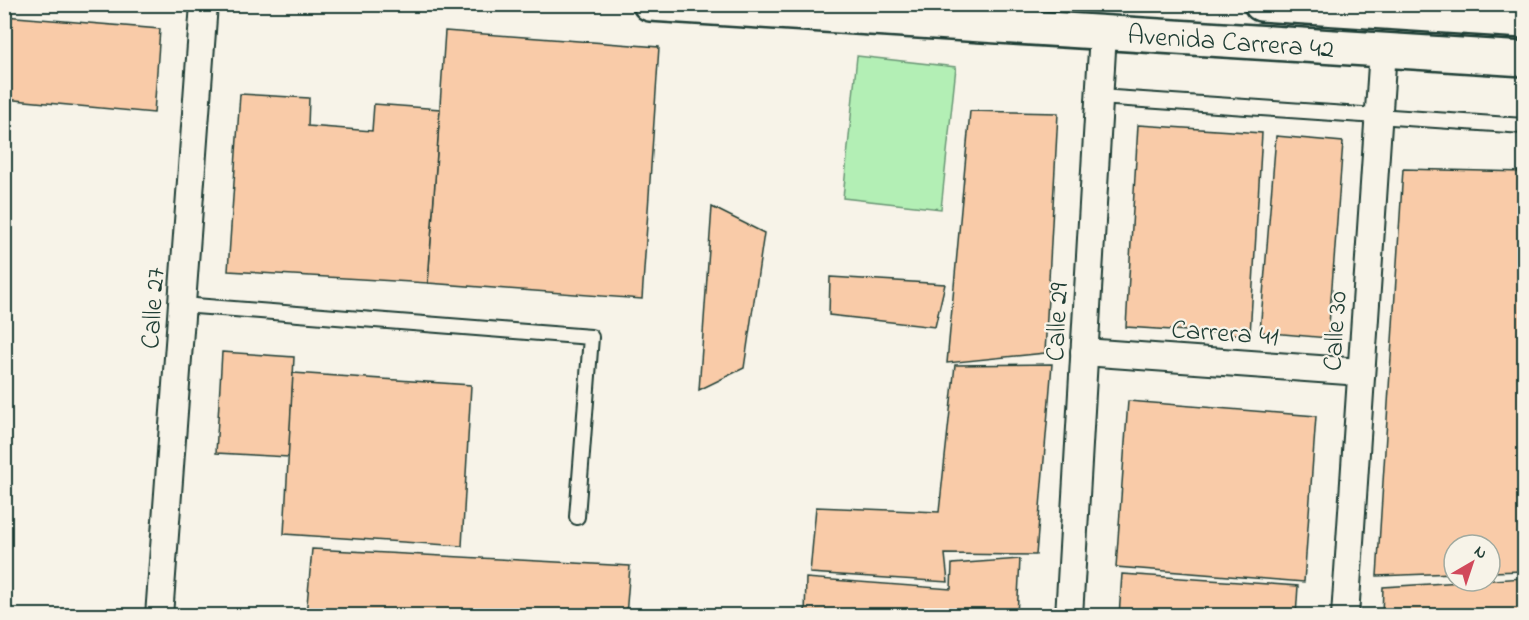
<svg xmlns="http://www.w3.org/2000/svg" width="1529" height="620" viewBox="0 0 1529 620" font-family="'Indie Flower',sans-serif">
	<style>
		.garden { fill: #b3efb5; stroke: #699674; stroke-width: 1.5 }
		.building { fill: #f9cba8; stroke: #1f3d34; stroke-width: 1.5 }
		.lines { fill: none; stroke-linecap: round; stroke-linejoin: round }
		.service-casing { stroke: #1f3d34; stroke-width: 18 }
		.minor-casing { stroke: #1f3d34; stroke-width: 30 }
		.trunk-casing { stroke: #1f3d34; stroke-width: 38 }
		.service { stroke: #f7f3e8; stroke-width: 14 }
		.minor { stroke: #f7f3e8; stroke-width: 26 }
		.trunk { stroke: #f7f3e8; stroke-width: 33 }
		.labels { text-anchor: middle; stroke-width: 4.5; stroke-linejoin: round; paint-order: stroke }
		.street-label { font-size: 27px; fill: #1f3d34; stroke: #f7f3e8 }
	</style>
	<rect width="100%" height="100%" fill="#f7f3e8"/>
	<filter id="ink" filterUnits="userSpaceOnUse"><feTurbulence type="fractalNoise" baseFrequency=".0167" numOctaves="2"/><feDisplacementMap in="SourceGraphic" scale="12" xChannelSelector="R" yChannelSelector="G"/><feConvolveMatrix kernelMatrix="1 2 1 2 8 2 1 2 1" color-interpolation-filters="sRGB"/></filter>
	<g filter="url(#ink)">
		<path class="garden" d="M 857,56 L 956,67 L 941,209 L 843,198 Z"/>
		<g class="building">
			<path d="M 4,16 L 160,29 L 154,113 L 4,99 Z"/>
			<path d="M 445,31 L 659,47 L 642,299 L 428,283 Z"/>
			<path d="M 240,94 L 309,98 L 308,126 L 372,131 L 374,104 L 440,109 L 428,283 L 228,271 Z"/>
			<path d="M 970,111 L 1058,113 L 1045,353 L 947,363 Z"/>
			<path d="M 1138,125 L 1262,133 L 1250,335 L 1126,327 Z"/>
			<path d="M 1276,136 L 1343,142 L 1328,338 L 1260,332 Z"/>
			<path d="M 1403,169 L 1524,172 L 1524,571 L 1490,572 L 1490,545 L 1454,545 L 1454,573 L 1377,576 Z"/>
			<path d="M 712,207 L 764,233 L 744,368 L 699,390 Z"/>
			<path d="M 830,277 L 945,284 L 935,327 L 829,315 Z"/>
			<path d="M 222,352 L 294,357 L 289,457 L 216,453 Z"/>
			<path d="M 1052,364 L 1036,555 L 945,554 L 948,582 L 810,573 L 816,507 L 939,512 L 955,365 Z"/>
			<path d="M 293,373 L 471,385 L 462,546 L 284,534 Z"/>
			<path d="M 1128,401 L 1316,416 L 1304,582 L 1116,567 Z"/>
			<path d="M 312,549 L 630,566 L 626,616 L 306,616 Z"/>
			<path d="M 1020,559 L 1017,616 L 805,616 L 806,578 L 951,589 L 952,564 Z"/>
			<path d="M 1122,574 L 1298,586 L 1296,616 L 1119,616 Z"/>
			<path d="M 1524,578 L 1524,616 L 1382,616 L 1383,587 Z"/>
		</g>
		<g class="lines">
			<defs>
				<g id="service">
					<path d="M 1099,97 L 1524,126"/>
					<path d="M 182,305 L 591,337 L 577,517"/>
				</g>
				<g id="minor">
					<path d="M 1084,352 L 1361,372"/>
					<path d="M 159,616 L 204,4"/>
					<path d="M 1069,616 L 1103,33"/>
					<path d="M 1345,616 L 1383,50"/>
				</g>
				<g id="trunk">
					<path d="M 650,4 L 1524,59"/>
					<path d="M 1261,4 L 1524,21"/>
				</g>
			</defs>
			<use href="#service" class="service-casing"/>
			<use href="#minor" class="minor-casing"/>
			<use href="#trunk" class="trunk-casing"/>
			<use href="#service" class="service"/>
			<use href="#minor" class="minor"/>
			<use href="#trunk" class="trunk"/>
		</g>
	</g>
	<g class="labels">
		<g class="street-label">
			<text transform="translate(1231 41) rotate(4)" y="9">Avenida Carrera 42</text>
			<text transform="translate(152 308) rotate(-86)" y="9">Calle 27</text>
			<text transform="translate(1056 322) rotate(-87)" y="9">Calle 29</text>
			<text transform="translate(1334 331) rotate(-86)" y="9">Calle 30</text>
			<text transform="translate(1225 332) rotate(4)" y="9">Carrera 41</text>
		</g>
	</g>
	<rect width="1529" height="620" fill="none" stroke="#f7f3e8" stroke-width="24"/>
	<rect x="12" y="12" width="1505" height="596" fill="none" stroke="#1f3d34" stroke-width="2" filter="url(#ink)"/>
	<g transform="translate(1472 563) rotate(39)"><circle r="28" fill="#f7f3e8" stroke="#a1aaa0" stroke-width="1.5"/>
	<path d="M0-4.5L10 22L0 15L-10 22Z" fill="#d1495b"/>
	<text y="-9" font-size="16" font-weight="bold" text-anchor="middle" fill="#1f3d34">N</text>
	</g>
</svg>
